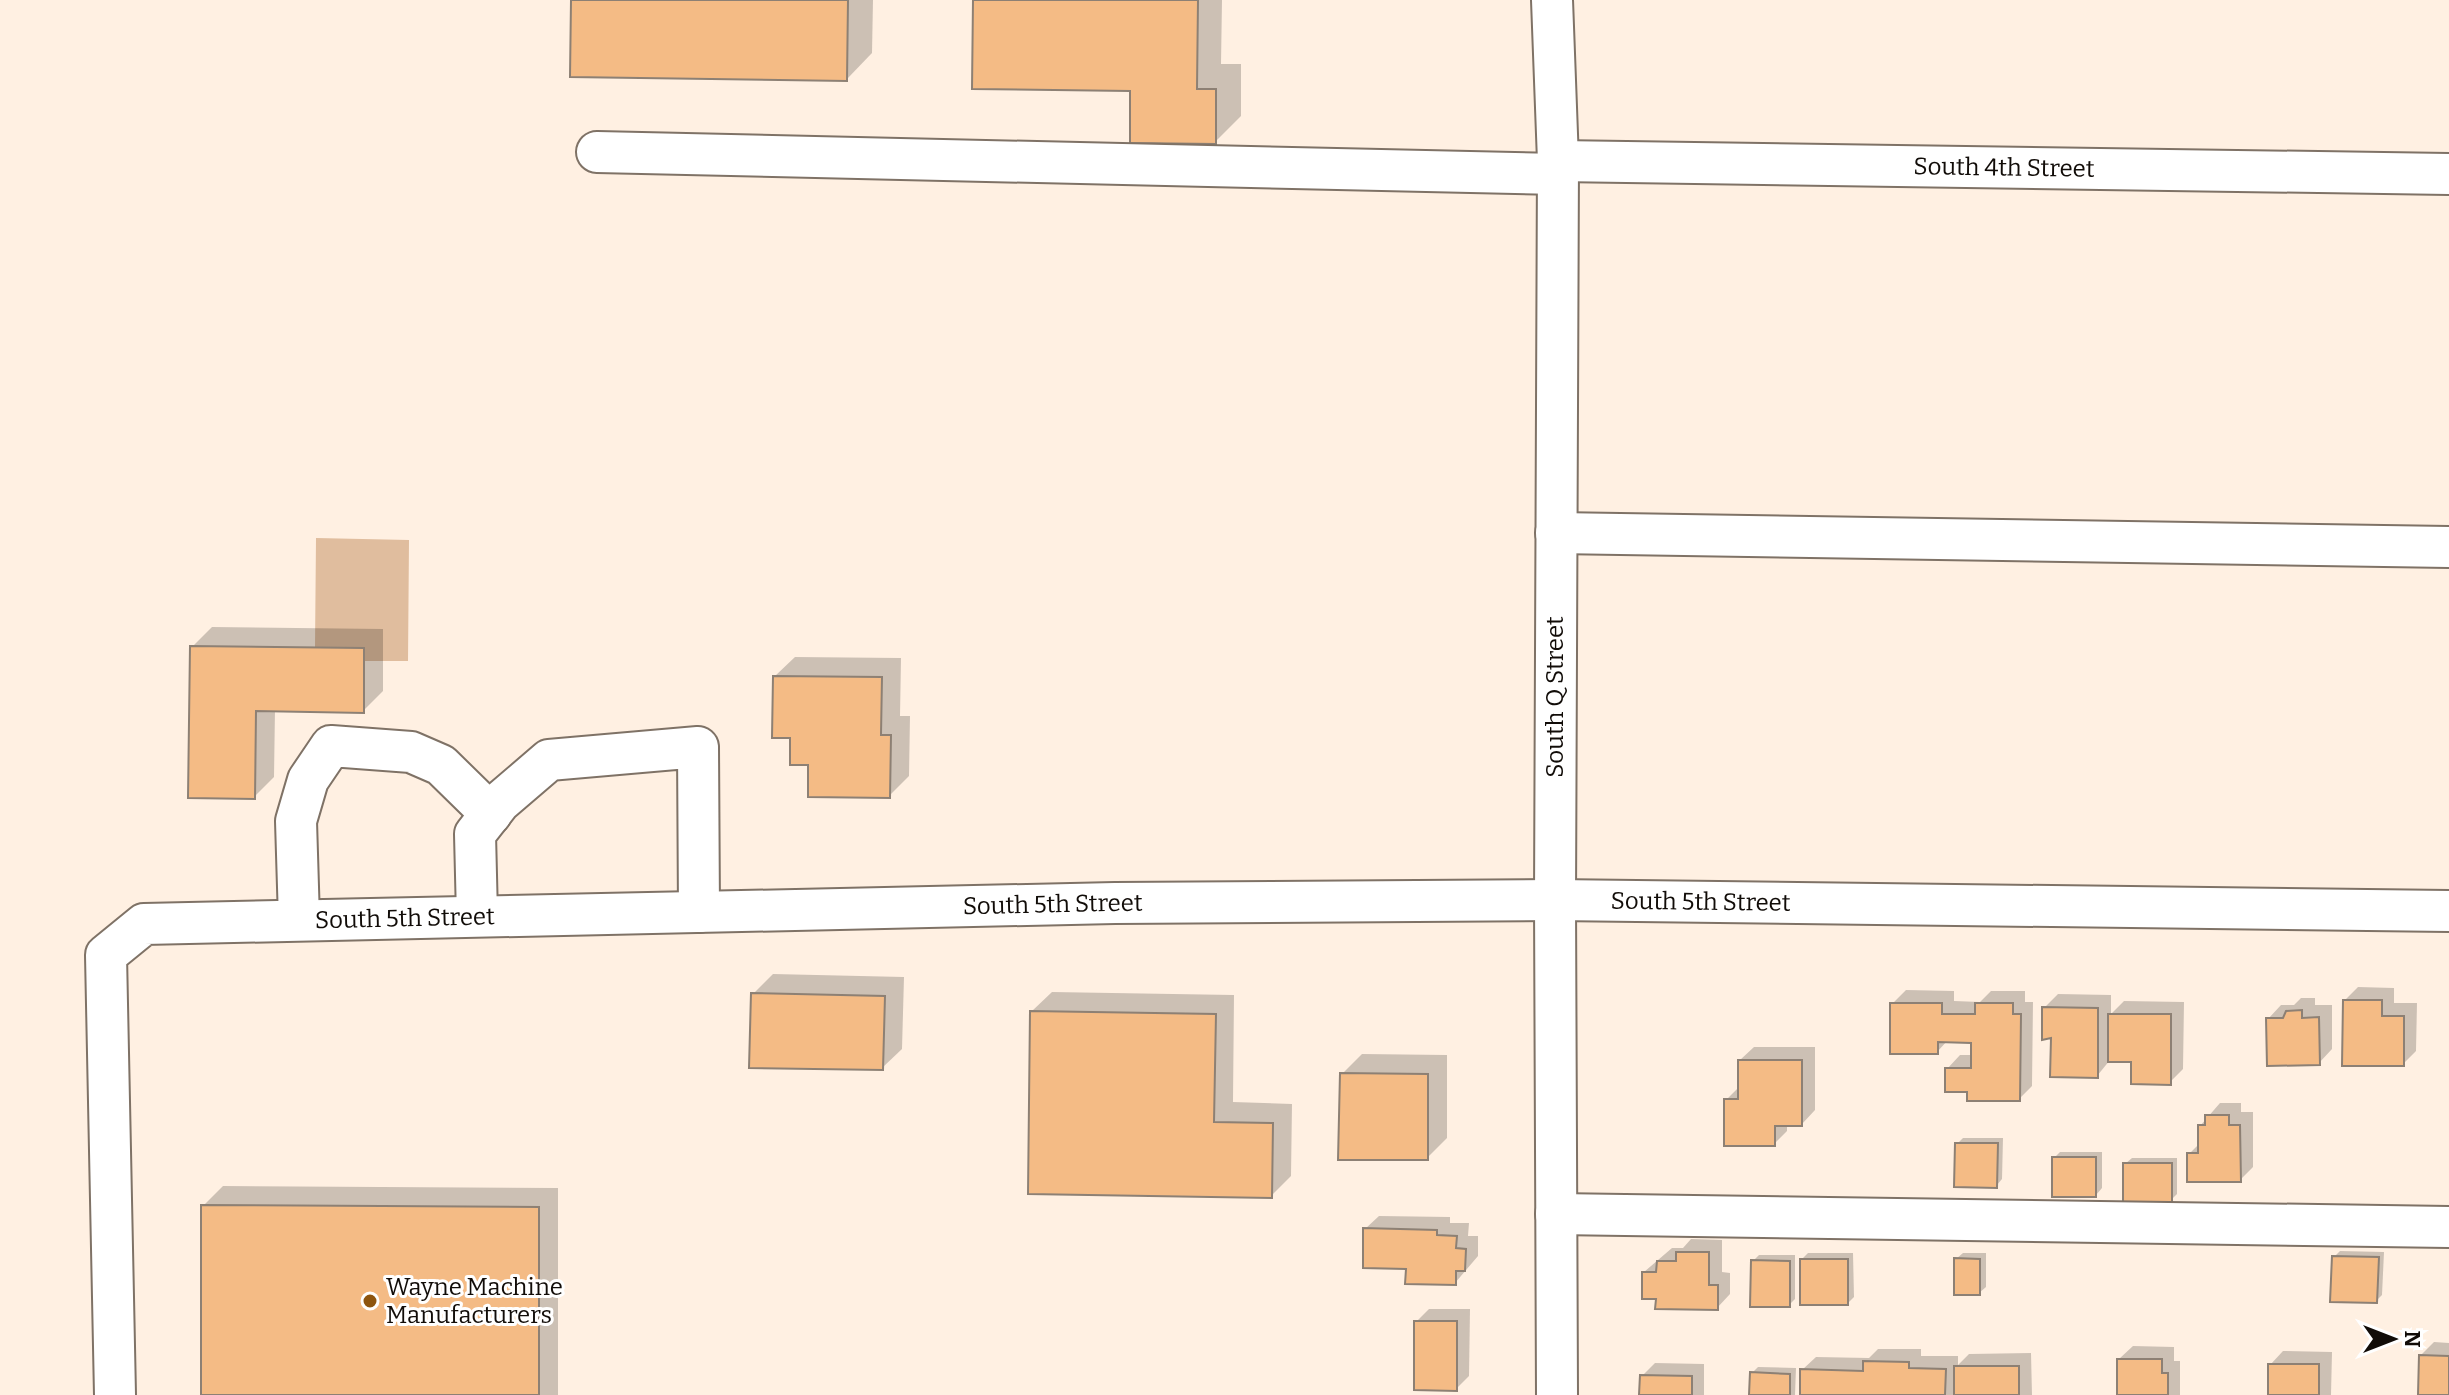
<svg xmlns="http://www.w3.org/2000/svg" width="2449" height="1395" viewBox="0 0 2449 1395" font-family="Bitter,serif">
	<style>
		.green { fill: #e0bd9e }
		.shadow { fill: #0003 }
		.building { fill: #f4bb85; stroke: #8d8074; stroke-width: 2 }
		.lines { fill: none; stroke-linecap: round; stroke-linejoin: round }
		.minor-casing { stroke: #7f7266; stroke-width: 44 }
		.minor { stroke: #fff; stroke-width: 40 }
		.poi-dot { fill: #8e550f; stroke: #fff; stroke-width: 3 }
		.labels { text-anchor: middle; stroke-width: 6; stroke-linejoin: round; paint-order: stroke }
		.street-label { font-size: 24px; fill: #110c08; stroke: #fff }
		.poi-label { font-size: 24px; fill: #110c08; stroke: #fff; text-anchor: start }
	</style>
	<rect width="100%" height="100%" fill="#fff0e2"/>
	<path class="green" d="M 316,538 L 409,540 L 408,661 L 364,661 L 364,648 L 315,647 Z"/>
	<g class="shadow">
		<path d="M 573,0 L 873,0 L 872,53 L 847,79 Z"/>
		<path d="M 975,0 L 1222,0 L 1221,64 L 1241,64 L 1241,116 L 1215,142 L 1132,89 Z"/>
		<path d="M 212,627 L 383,629 L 383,691 L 363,711 L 275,709 L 274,777 L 254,797 L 192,647 Z"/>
		<path d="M 795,657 L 901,658 L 900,716 L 910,716 L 909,776 L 889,796 L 810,763 L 792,736 L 775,676 Z"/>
		<path d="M 773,974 L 904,977 L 902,1049 L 882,1068 L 753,994 Z"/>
		<path d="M 2358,987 L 2394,988 L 2394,1003 L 2417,1003 L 2416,1051 L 2403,1064 L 2345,1000 Z"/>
		<path d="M 1906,990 L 1954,991 L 1954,1001 L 1980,1002 L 1991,991 L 2025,991 L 2025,1002 L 2033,1002 L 2032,1086 L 2019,1099 L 1969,1090 L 1947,1069 L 1960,1055 L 1973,1055 L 1973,1041 L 1948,1040 L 1937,1052 L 1892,1004 Z"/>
		<path d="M 1052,992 L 1234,995 L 1233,1102 L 1292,1104 L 1291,1176 L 1271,1196 L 1032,1011 Z"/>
		<path d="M 2058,994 L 2111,995 L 2111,1014 L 2124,1001 L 2184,1002 L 2183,1069 L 2170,1082 L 2133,1060 L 2110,1060 L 2097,1076 L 2053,1036 L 2044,1008 Z"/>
		<path d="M 2301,998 L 2315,998 L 2315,1005 L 2332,1005 L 2332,1049 L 2319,1063 L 2268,1019 L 2281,1005 L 2294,1005 Z"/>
		<path d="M 1754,1047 L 1815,1047 L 1815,1110 L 1802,1124 L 1787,1124 L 1787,1131 L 1774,1144 L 1726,1100 L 1740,1086 L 1740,1060 Z"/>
		<path d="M 1362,1054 L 1447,1055 L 1447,1138 L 1427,1158 L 1342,1074 Z"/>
		<path d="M 2220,1103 L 2241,1103 L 2241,1112 L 2253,1112 L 2253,1167 L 2240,1180 L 2189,1154 L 2200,1143 L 2200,1126 Z"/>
		<path d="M 1963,1138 L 2003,1138 L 2002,1179 L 1996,1186 L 1957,1144 Z"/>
		<path d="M 2060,1152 L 2102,1152 L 2102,1188 L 2096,1195 L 2054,1158 Z"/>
		<path d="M 2132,1158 L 2177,1158 L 2177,1194 L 2171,1200 L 2125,1164 Z"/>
		<path d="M 223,1186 L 558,1188 L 558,1395 L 203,1395 L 203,1206 Z"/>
		<path d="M 1379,1216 L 1450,1217 L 1450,1223 L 1469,1223 L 1468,1236 L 1478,1236 L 1478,1256 L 1455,1283 L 1408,1267 L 1365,1229 Z"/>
		<path d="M 1691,1239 L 1722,1240 L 1722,1272 L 1730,1273 L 1730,1294 L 1717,1308 L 1658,1297 L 1644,1272 L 1672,1248 L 1683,1248 Z"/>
		<path d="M 2340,1251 L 2384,1252 L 2382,1295 L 2376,1301 L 2334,1257 Z"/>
		<path d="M 1808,1253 L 1853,1253 L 1854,1297 L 1848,1303 L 1802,1259 Z"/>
		<path d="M 1963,1253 L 1986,1253 L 1986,1287 L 1979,1293 L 1956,1259 Z"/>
		<path d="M 1759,1255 L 1795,1255 L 1795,1299 L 1789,1305 L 1753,1261 Z"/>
		<path d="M 1429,1309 L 1470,1309 L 1469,1376 L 1456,1389 L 1416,1322 Z"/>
		<path d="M 2434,1342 L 2449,1343 L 2449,1395 L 2420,1395 L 2420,1356 Z"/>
		<path d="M 2133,1346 L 2174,1347 L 2174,1361 L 2180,1361 L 2180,1395 L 2119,1395 L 2119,1359 Z"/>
		<path d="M 1878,1349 L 1921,1349 L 1921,1356 L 1958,1356 L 1958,1365 L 1969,1354 L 2031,1353 L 2032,1395 L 1802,1395 L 1802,1370 L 1816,1357 L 1869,1358 Z"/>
		<path d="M 2283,1351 L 2332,1352 L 2331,1395 L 2270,1395 L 2270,1365 Z"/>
		<path d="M 1655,1363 L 1704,1364 L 1704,1395 L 1641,1395 L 1642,1376 Z"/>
		<path d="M 1758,1367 L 1796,1368 L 1795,1395 L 1751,1395 L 1752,1373 Z"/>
	</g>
	<g class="building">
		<path d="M 571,0 L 848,0 L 847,81 L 570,77 Z"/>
		<path d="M 973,0 L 1198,0 L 1197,89 L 1216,89 L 1216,144 L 1130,143 L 1130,91 L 972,89 Z"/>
		<path d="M 190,646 L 364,648 L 364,713 L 256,711 L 255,799 L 188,798 Z"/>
		<path d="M 773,676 L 882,677 L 881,735 L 891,735 L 890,798 L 808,797 L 808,765 L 790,765 L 790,738 L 772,738 Z"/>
		<path d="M 751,993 L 885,996 L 883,1070 L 749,1068 Z"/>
		<path d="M 2343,1000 L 2382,1000 L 2382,1016 L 2404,1016 L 2404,1066 L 2342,1066 Z"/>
		<path d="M 1890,1003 L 1942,1003 L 1942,1014 L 1975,1014 L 1975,1003 L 2013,1003 L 2013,1014 L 2021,1014 L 2020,1101 L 1967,1101 L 1967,1092 L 1945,1092 L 1945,1068 L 1971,1068 L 1971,1043 L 1938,1042 L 1938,1054 L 1890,1054 Z"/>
		<path d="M 2042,1007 L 2098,1008 L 2098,1078 L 2050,1077 L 2051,1038 L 2042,1040 Z"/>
		<path d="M 2302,1010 L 2302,1018 L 2319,1017 L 2320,1065 L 2267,1066 L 2266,1018 L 2283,1018 L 2286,1011 Z"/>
		<path d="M 1030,1011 L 1216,1014 L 1214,1122 L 1273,1123 L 1272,1198 L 1028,1194 Z"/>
		<path d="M 2108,1014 L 2171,1014 L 2171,1085 L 2131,1084 L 2131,1062 L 2108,1062 Z"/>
		<path d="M 1738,1060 L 1802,1060 L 1802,1126 L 1775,1126 L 1775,1146 L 1724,1146 L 1724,1099 L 1738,1099 Z"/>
		<path d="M 1340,1073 L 1428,1074 L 1428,1160 L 1338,1160 Z"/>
		<path d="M 2205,1115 L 2229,1115 L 2229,1125 L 2240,1125 L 2241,1182 L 2187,1182 L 2187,1153 L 2198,1153 L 2198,1125 L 2205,1125 Z"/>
		<path d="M 1955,1143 L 1998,1143 L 1997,1188 L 1954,1187 Z"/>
		<rect x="2052" y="1157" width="44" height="40"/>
		<rect x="2123" y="1163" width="49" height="39"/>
		<path d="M 201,1205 L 539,1207 L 539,1395 L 201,1395 Z"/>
		<path d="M 1363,1228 L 1437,1230 L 1437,1235 L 1457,1236 L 1456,1248 L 1466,1249 L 1465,1271 L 1456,1271 L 1456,1285 L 1405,1284 L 1406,1269 L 1363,1268 Z"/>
		<path d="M 1676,1252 L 1709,1252 L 1709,1285 L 1718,1285 L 1718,1310 L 1655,1309 L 1656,1299 L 1642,1299 L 1642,1272 L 1656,1272 L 1657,1261 L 1676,1261 Z"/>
		<path d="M 2332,1256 L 2379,1257 L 2377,1303 L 2330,1302 Z"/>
		<path d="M 1954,1258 L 1980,1259 L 1980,1295 L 1954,1295 Z"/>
		<rect x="1800" y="1259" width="48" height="46"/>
		<path d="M 1751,1260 L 1790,1261 L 1790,1307 L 1750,1307 Z"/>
		<path d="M 1414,1321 L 1457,1321 L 1457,1391 L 1414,1390 Z"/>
		<path d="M 2419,1355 L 2449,1356 L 2449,1395 L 2418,1395 Z"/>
		<path d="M 2117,1359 L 2162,1359 L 2162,1373 L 2168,1373 L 2168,1395 L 2117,1395 Z"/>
		<path d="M 1863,1361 L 1909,1362 L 1909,1368 L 1946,1369 L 1945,1395 L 1800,1395 L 1800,1369 L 1863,1371 Z"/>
		<rect x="2268" y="1364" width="51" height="31"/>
		<rect x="1954" y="1366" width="65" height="29"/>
		<path d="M 1750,1372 L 1790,1374 L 1790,1395 L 1749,1395 Z"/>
		<path d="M 1640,1375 L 1692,1376 L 1692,1395 L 1639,1395 Z"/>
	</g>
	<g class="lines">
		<defs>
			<g id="minor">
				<path d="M 1552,0 L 1558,161 L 1555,900 L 1557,1395"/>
				<path d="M 597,152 L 1558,174"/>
				<path id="s1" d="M 1558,161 L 2449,174"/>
				<path d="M 1556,533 L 2449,547"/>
				<path d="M 477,916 L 475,834 L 500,802 L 549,760 L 698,747 L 699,912"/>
				<path d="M 299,920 L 296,821 L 308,780 L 331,746 L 411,752 L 441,765 L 491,814"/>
				<path d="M 1556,1214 L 2449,1227"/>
				<path id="s2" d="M 115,1395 L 106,955 L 144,924 L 1115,903 L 1555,900 L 2449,911"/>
			</g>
		</defs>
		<use href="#minor" class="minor-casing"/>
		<use href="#minor" class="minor"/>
	</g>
	<circle class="poi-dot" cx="370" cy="1301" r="8"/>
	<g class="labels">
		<g class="street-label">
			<text dy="8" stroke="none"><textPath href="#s1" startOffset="446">South 4th Street</textPath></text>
			<text transform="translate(1555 697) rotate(-90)" y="8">South Q Street</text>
			<text dy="8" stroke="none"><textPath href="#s2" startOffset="2046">South 5th Street</textPath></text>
			<text dy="8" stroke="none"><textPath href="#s2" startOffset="1398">South 5th Street</textPath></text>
			<text dy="8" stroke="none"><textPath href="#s2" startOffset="750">South 5th Street</textPath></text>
		</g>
		<g class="poi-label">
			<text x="386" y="1295">Wayne Machine<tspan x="386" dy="28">Manufacturers</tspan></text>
		</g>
	</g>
	<g transform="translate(2393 1339) rotate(90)" stroke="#ffffff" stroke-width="6" paint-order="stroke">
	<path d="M0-6L14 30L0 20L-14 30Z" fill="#110c08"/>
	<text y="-12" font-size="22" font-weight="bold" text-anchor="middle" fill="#110c08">N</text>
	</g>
</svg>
